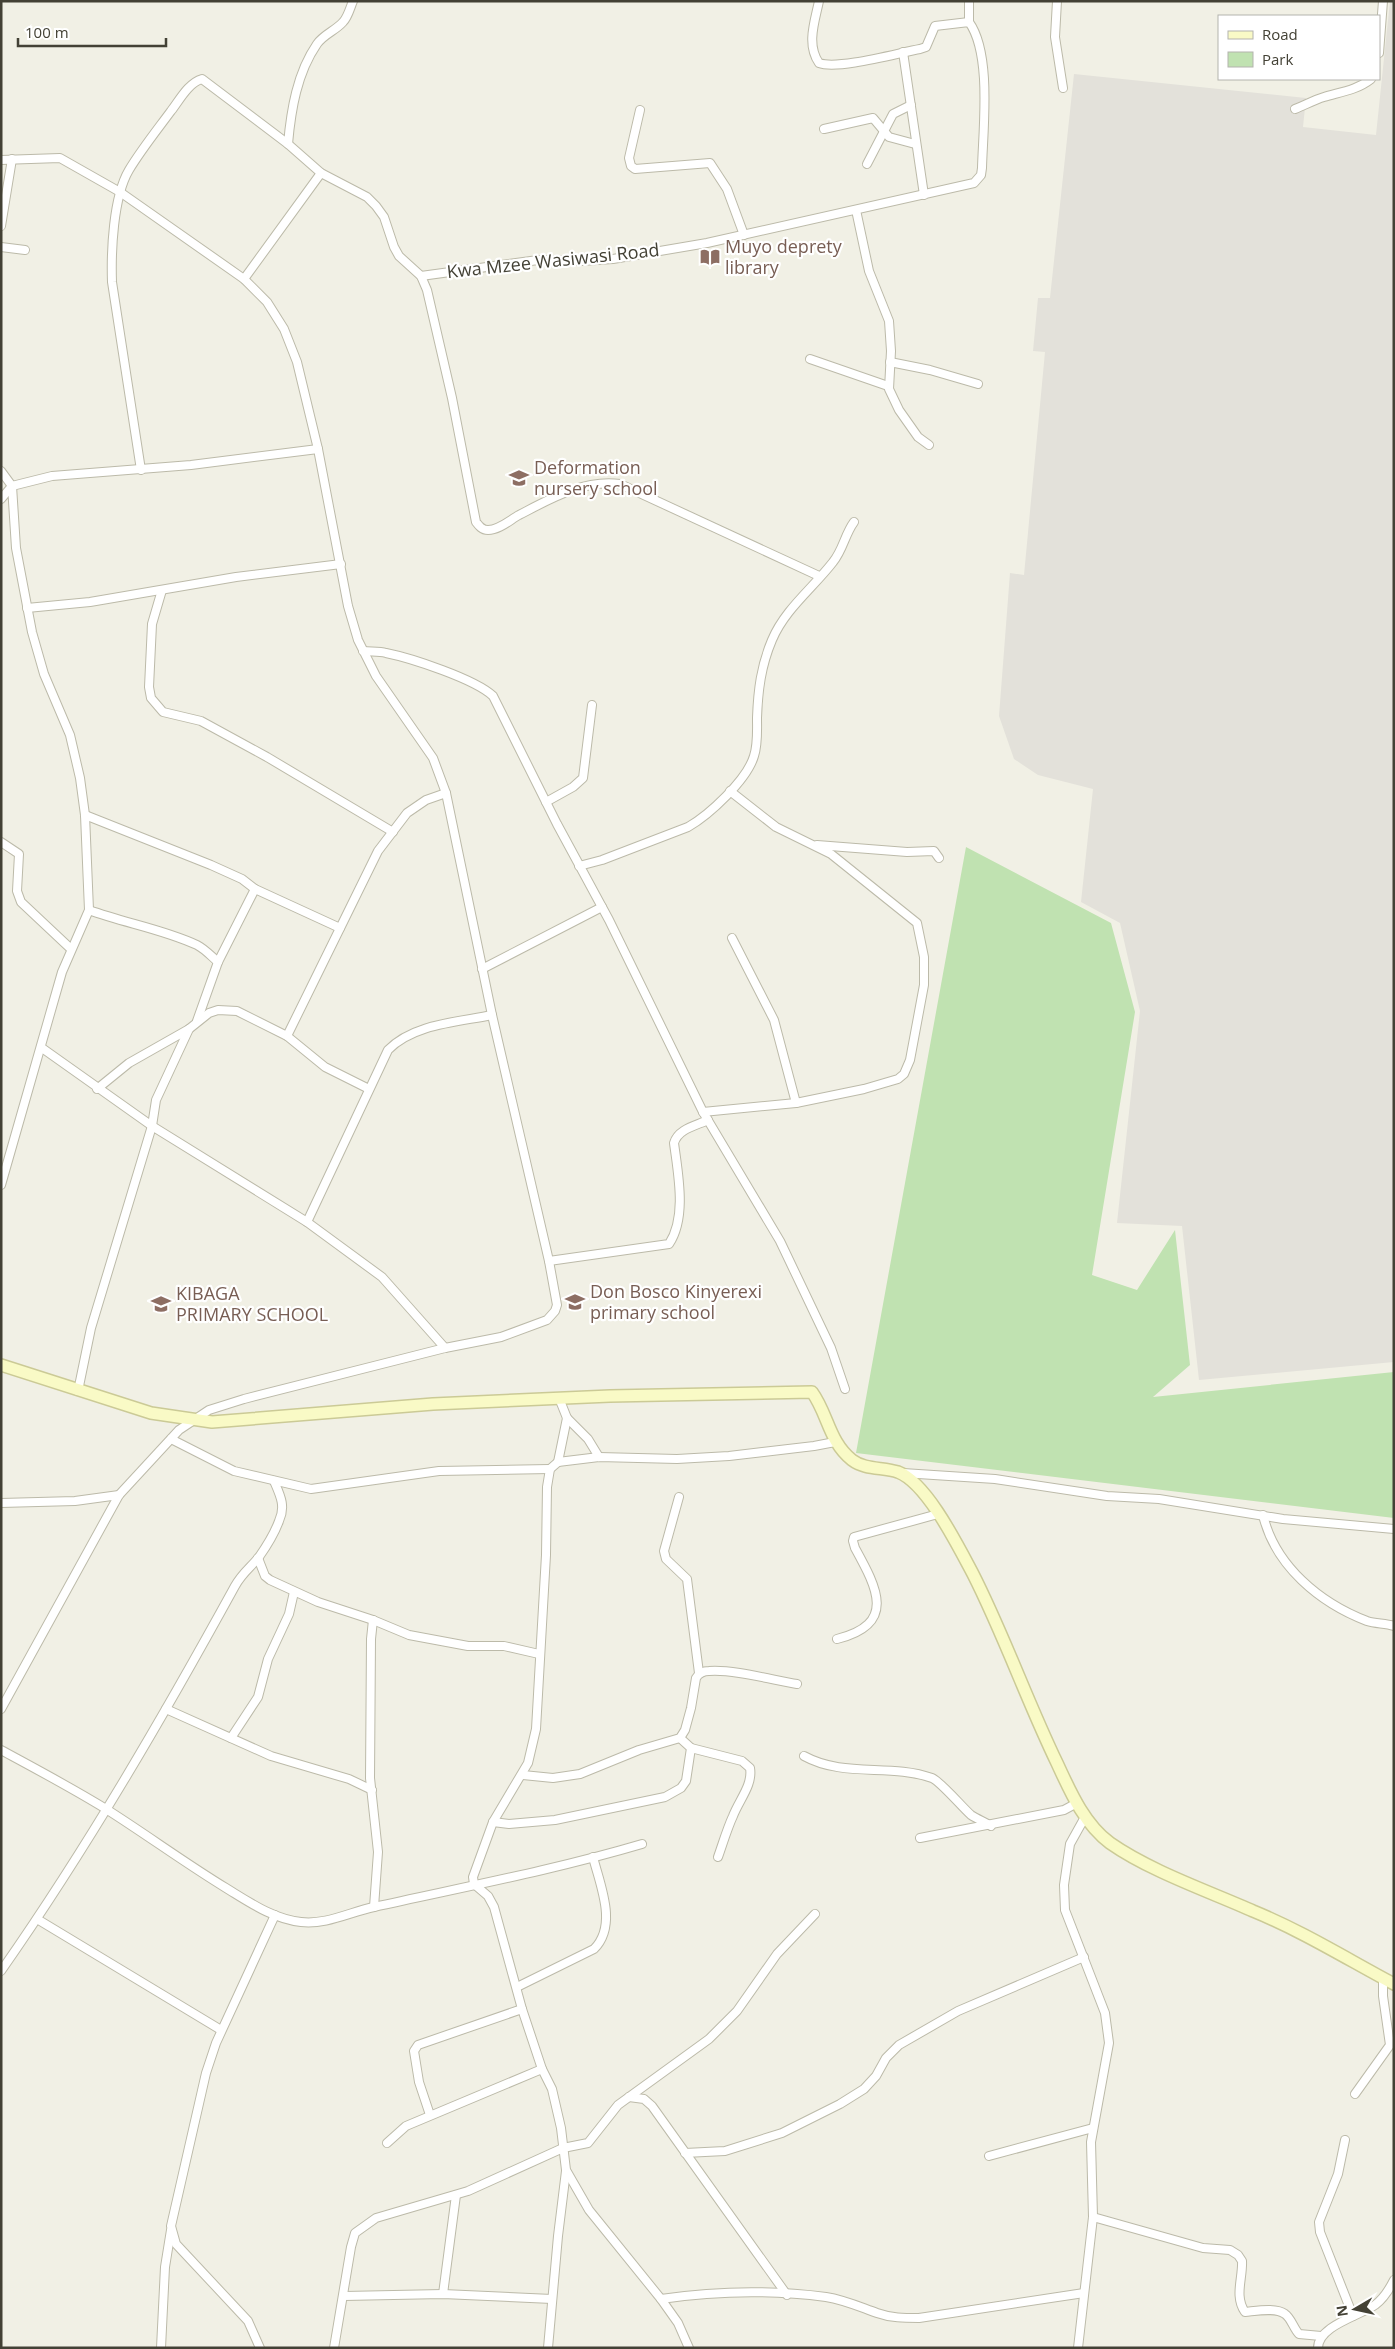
<svg xmlns="http://www.w3.org/2000/svg" width="1395" height="2349" viewBox="0 0 1395 2349" font-family="'Open Sans',sans-serif">
	<style>
		.industrial { fill: #e3e1da }
		.green { fill: #c0e2b1 }
		.lines { fill: none; stroke-linecap: round; stroke-linejoin: round }
		.street-casing { stroke: #bcbaa9; stroke-width: 10 }
		.secondary-casing { stroke: #cbca96; stroke-width: 14 }
		.street { stroke: #fff; stroke-width: 8 }
		.secondary { stroke: #f9fac6; stroke-width: 11 }
		.labels { text-anchor: middle; stroke-width: 4.5; stroke-linejoin: round; paint-order: stroke }
		.education-label { font-size: 18px; fill: #785e54; stroke: #fff; text-anchor: start }
		.street-label { font-size: 18px; fill: #434135; stroke: #fff }
	</style>
	<rect width="100%" height="100%" fill="#f1f0e5"/>
	<path class="industrial" d="M 1390,1 L 1394,1 L 1394,1362 L 1199,1380 L 1182,1226 L 1117,1223 L 1140,1011 L 1120,923 L 1081,902 L 1093,789 L 1038,775 L 1014,759 L 999,716 L 1010,573 L 1024,575 L 1045,352 L 1033,351 L 1038,298 L 1050,298 L 1074,74 L 1306,98 L 1303,127 L 1376,135 Z"/>
	<path class="green" d="M 966,847 L 1111,923 L 1135,1012 L 1092,1275 L 1137,1290 L 1175,1230 L 1190,1365 L 1153,1397 L 1394,1372 L 1394,1518 L 856,1453 Z"/>
	<g class="lines">
		<defs>
			<g id="street">
				<path d="M 1057,1 L 1055,37 L 1063,88"/>
				<path d="M 969,22 L 969,1"/>
				<path d="M 903,52 L 924,195"/>
				<path d="M 1379,53 L 1383,1"/>
				<path d="M 1295,109 C 1305,105 1314,100 1324,97 C 1341,92 1357,90 1371,79"/>
				<path d="M 640,110 L 629,158 L 631,166 L 635,169 L 710,163 L 727,189 L 744,235"/>
				<path d="M 824,129 L 873,118 L 889,137 L 915,144"/>
				<path d="M 288,144 C 291,110 297,73 317,44 C 324,34 335,31 343,22 C 348,17 350,8 353,1"/>
				<path d="M 1,160 L 60,158 L 120,192 L 244,279 L 267,302 L 284,329 L 297,362 L 318,449 L 348,606 L 358,640 L 376,676 L 433,758 L 446,793 L 492,1015 L 549,1261 L 557,1305 L 555,1311 L 547,1320 L 501,1337 L 445,1348 L 244,1399 L 209,1410 L 179,1430 L 119,1495 L 1,1709"/>
				<path d="M 867,164 L 893,114 L 911,105"/>
				<path d="M 856,210 L 869,271 L 889,321 L 891,351 L 889,389 L 899,410 L 918,437 L 929,445"/>
				<path d="M 1,226 L 12,159"/>
				<path d="M 1,247 L 25,250"/>
				<path d="M 421,276 L 538,260 L 581,261 L 613,259 L 707,243 L 974,183 L 981,175 L 982,168 C 983,129 992,54 969,22 L 935,26 L 926,47 L 920,49 C 898,53 838,70 819,63 C 806,44 815,21 819,1"/>
				<path d="M 244,279 L 321,173"/>
				<path d="M 810,359 L 888,386"/>
				<path d="M 890,362 L 930,370 L 978,384"/>
				<path d="M 141,470 L 112,282 C 111,252 113,197 129,170 C 141,150 157,130 171,111 C 179,101 188,83 202,79 L 288,144 L 321,173 L 367,197 L 376,206 L 384,217 L 394,247 L 399,256 L 421,276 L 427,290 L 452,398 L 476,522 C 479,526 482,530 488,530 C 499,530 510,520 519,515 C 550,499 584,479 620,484 L 819,576"/>
				<path d="M 1,471 L 12,486 L 16,548 L 32,632 L 44,674 L 70,735 L 80,778 L 85,815 L 89,910 L 62,972 L 1,1185"/>
				<path d="M 1,499 L 12,486 L 52,476 L 191,465 L 318,449"/>
				<path d="M 162,590 L 152,624 L 149,687 L 151,698 L 163,712 L 201,721 L 267,757 L 393,832"/>
				<path d="M 27,608 L 90,602 L 236,577 L 341,564"/>
				<path d="M 363,651 C 370,652 379,651 386,653 C 411,658 475,679 493,696 L 557,824 L 609,920 L 703,1112 L 780,1241 L 831,1348 L 845,1389"/>
				<path d="M 546,802 L 573,787 L 583,778 L 592,705"/>
				<path d="M 85,815 L 211,865 L 242,879 L 255,889 L 340,928"/>
				<path d="M 1,842 L 19,854 L 17,891 L 21,902 L 71,949"/>
				<path d="M 817,845 L 907,852 L 934,851 L 939,858"/>
				<path d="M 579,866 L 602,860 L 688,827 C 709,815 747,780 754,756 C 758,744 757,730 757,718 C 758,690 761,666 772,640 C 785,609 813,588 833,562 C 843,550 845,534 854,522"/>
				<path d="M 89,910 C 124,923 163,929 197,945 C 205,949 212,957 218,962"/>
				<path d="M 732,938 L 774,1020 L 796,1103"/>
				<path d="M 482,969 L 602,907"/>
				<path d="M 197,1021 L 218,962 L 255,889"/>
				<path d="M 287,1036 L 378,851 L 407,813 L 426,800 L 446,793"/>
				<path d="M 42,1048 L 152,1126 L 307,1222 L 382,1277 L 445,1348"/>
				<path d="M 97,1089 L 129,1063 L 189,1029"/>
				<path d="M 703,1112 L 796,1103 L 864,1089 L 898,1079 L 904,1074 L 910,1060 L 924,985 L 924,957 L 917,923 L 831,854 L 776,827 L 730,791"/>
				<path d="M 307,1222 L 388,1050 C 413,1024 458,1022 492,1015"/>
				<path d="M 549,1261 L 669,1244 C 687,1217 678,1174 674,1143 C 678,1129 695,1126 708,1120"/>
				<path d="M 78,1391 L 91,1328 L 152,1126 L 156,1100 L 189,1029 L 209,1013 L 218,1010 L 237,1011 L 287,1036 L 325,1067 L 369,1089"/>
				<path d="M 567,1418 L 588,1439 L 599,1457"/>
				<path d="M 171,1439 L 234,1471 L 311,1489 L 439,1471 L 550,1469"/>
				<path d="M 558,1462 L 567,1418 L 559,1398"/>
				<path d="M 903,1473 L 995,1479 L 1107,1496 L 1159,1499 L 1283,1519 L 1394,1529"/>
				<path d="M 679,1497 L 664,1551 L 666,1559 L 687,1579 L 699,1673"/>
				<path d="M 1,1503 L 75,1501 L 119,1495"/>
				<path d="M 1263,1515 C 1275,1566 1320,1603 1367,1621 C 1376,1624 1385,1623 1394,1626"/>
				<path d="M 258,1558 L 265,1576 L 270,1580 L 318,1602 L 373,1620 L 409,1635 L 468,1646 L 504,1646 L 539,1654"/>
				<path d="M 373,1620 L 371,1639 L 370,1778 L 378,1852 L 374,1907"/>
				<path d="M 837,1639 C 897,1624 877,1588 855,1548 L 853,1541 L 854,1537 L 938,1514"/>
				<path d="M 166,1709 L 271,1756 L 349,1779 L 372,1790"/>
				<path d="M 231,1738 L 258,1697 L 268,1659 L 289,1614 L 294,1592"/>
				<path d="M 691,1748 L 742,1761 L 750,1768 C 753,1785 739,1800 733,1816 C 727,1829 723,1843 718,1857"/>
				<path d="M 1,1750 C 36,1769 72,1788 106,1809 C 147,1835 185,1863 226,1888 C 249,1902 273,1919 301,1922 C 326,1925 350,1912 374,1907 C 464,1887 554,1870 642,1844"/>
				<path d="M 804,1756 C 844,1778 890,1763 932,1778 C 940,1781 962,1807 971,1815 C 977,1819 985,1822 991,1826"/>
				<path d="M 523,1775 L 553,1778 L 580,1774 L 639,1750 L 680,1738 L 685,1730 L 691,1708 L 696,1678 C 699,1673 703,1671 709,1671 C 732,1669 773,1680 797,1684"/>
				<path d="M 493,1822 L 509,1824 L 555,1820 L 665,1797 L 681,1788 L 686,1781 L 691,1748 L 680,1738"/>
				<path d="M 920,1838 L 1064,1810 L 1077,1803"/>
				<path d="M 37,1919 L 221,2030"/>
				<path d="M 1,1971 C 87,1848 163,1717 235,1586 C 242,1573 251,1567 259,1557 C 266,1547 275,1532 279,1521 C 286,1506 280,1495 274,1481"/>
				<path d="M 517,1987 L 594,1949 C 618,1925 600,1885 593,1857"/>
				<path d="M 1355,2094 L 1390,2045 L 1383,1996 L 1383,1978"/>
				<path d="M 629,2097 L 644,2099 L 652,2106 L 787,2295"/>
				<path d="M 430,2115 L 419,2082 L 414,2051 L 418,2045 L 522,2009"/>
				<path d="M 1345,2140 L 1338,2174 L 1319,2222 L 1320,2232 L 1353,2316"/>
				<path d="M 387,2143 L 406,2126 L 542,2069"/>
				<path d="M 685,2153 L 725,2151 L 782,2133 L 840,2104 L 864,2089 L 876,2076 L 886,2058 L 899,2045 L 958,2011 L 1084,1957"/>
				<path d="M 989,2156 L 1093,2128"/>
				<path d="M 1093,2217 L 1203,2248 L 1230,2250 L 1238,2255 L 1242,2261 C 1243,2278 1234,2296 1245,2312 C 1256,2311 1276,2307 1285,2314 C 1291,2318 1294,2329 1299,2334 L 1321,2336"/>
				<path d="M 443,2294 L 456,2195"/>
				<path d="M 344,2296 L 443,2294 L 552,2299"/>
				<path d="M 661,2299 C 715,2291 772,2290 826,2297 C 845,2300 860,2307 877,2313 C 891,2318 904,2318 919,2318 L 1084,2293"/>
				<path d="M 161,2348 L 165,2267 L 171,2230"/>
				<path d="M 260,2348 L 248,2321 L 176,2244 L 171,2226 L 206,2073 L 216,2043 L 275,1915"/>
				<path d="M 334,2348 L 351,2247 L 355,2233 L 376,2218 L 468,2191 L 563,2148 L 588,2143 L 618,2105 L 709,2039 L 737,2011 L 777,1954 L 815,1914"/>
				<path d="M 548,2348 L 558,2236 L 566,2171"/>
				<path d="M 689,2348 L 678,2323 L 661,2299 L 589,2210 L 566,2170 L 561,2128 L 552,2089 L 542,2069 L 522,2009 L 494,1907 L 488,1896 L 474,1884 L 473,1877 L 493,1822 L 528,1763 L 536,1729 L 546,1555 L 547,1487 L 550,1469 L 558,1462 L 599,1457 L 677,1459 L 729,1456 L 814,1446 L 835,1442"/>
				<path d="M 1078,2348 L 1093,2217 L 1091,2142 L 1109,2043 L 1105,2013 L 1065,1910 L 1064,1885 L 1070,1844 L 1085,1817"/>
				<path d="M 1318,2348 C 1318,2326 1359,2316 1375,2305 C 1383,2299 1389,2290 1394,2280"/>
			</g>
			<path id="secondary" d="M 1,1365 L 151,1413 L 212,1422 L 433,1404 L 610,1396 L 812,1392 C 828,1414 829,1442 852,1460 C 865,1470 883,1467 898,1472 C 927,1483 958,1546 973,1574 C 1004,1635 1027,1701 1057,1763 C 1070,1791 1084,1824 1110,1843 C 1150,1871 1208,1891 1253,1911 C 1302,1931 1347,1959 1394,1984"/>
		</defs>
		<use href="#street" class="street-casing"/>
		<use href="#secondary" class="secondary-casing"/>
		<use href="#street" class="street"/>
		<use href="#secondary" class="secondary"/>
	</g>
	<defs>
		<symbol id="library-bare" viewBox="-9 -9 18 18"><path d="M-6-4Q-3-5.5-.7-3.5V5Q-3 3-6 4ZM6-4Q3-5.5 .7-3.5V5Q3 3 6 4Z" fill="#8d6e63" stroke="#fff" stroke-width="2.5" paint-order="stroke"/></symbol>
		<symbol id="school-bare" viewBox="-9 -9 18 18"><path d="M0-5L7-2L0 1L-7-2ZM-4 1L0 2.5L4 1V4Q0 6-4 4Z" fill="#8d6e63" stroke="#fff" stroke-width="2.5" paint-order="stroke"/></symbol>
	</defs>
	<g fill-rule="evenodd">
		<use href="#library-bare" x="696" y="243" width="28" height="28"/>
		<use href="#school-bare" x="505" y="464" width="28" height="28"/>
		<use href="#school-bare" x="561" y="1288" width="28" height="28"/>
		<use href="#school-bare" x="147" y="1290" width="28" height="28"/>
	</g>
	<g class="labels">
		<g class="education-label">
			<text x="725" y="253">Muyo deprety<tspan x="725" dy="21">library</tspan></text>
			<text x="534" y="474">Deformation<tspan x="534" dy="21">nursery school</tspan></text>
			<text x="590" y="1298">Don Bosco Kinyerexi<tspan x="590" dy="21">primary school</tspan></text>
			<text x="176" y="1300">KIBAGA<tspan x="176" dy="21">PRIMARY SCHOOL</tspan></text>
		</g>
		<g class="street-label">
			<text transform="translate(553 261) rotate(-6)" y="6">Kwa Mzee Wasiwasi Road</text>
		</g>
	</g>
	<rect width="1395" height="2349" fill="none" stroke="#434135" stroke-width="5"/>
	<rect x="1218" y="15" width="162" height="65" fill="#ffffff" stroke="#b4b3ae"/>
	<rect x="1228" y="31" width="25" height="8" fill="#f9fac6" stroke="#b4b3ae"/>
	<text x="1262" y="40" font-size="15" fill="#434135">Road</text>
	<rect x="1228" y="52" width="25" height="15" fill="#c0e2b1" stroke="#b4b3ae"/>
	<text x="1262" y="65" font-size="15" fill="#434135">Park</text>
	<g transform="translate(1355 2309) rotate(261)" stroke="#ffffff" stroke-width="4" paint-order="stroke">
	<path d="M0-4L9 19L0 12L-9 19Z" fill="#434135"/>
	<text y="-8" font-size="14" font-weight="bold" text-anchor="middle" fill="#434135">N</text>
	</g>
	<path d="M18 38v8h148v-8" fill="none" stroke="#434135" stroke-width="2.5"/>
	<text x="25" y="38" font-size="15" fill="#434135" stroke="#ffffff" stroke-width="4" paint-order="stroke">100 m</text>
</svg>
